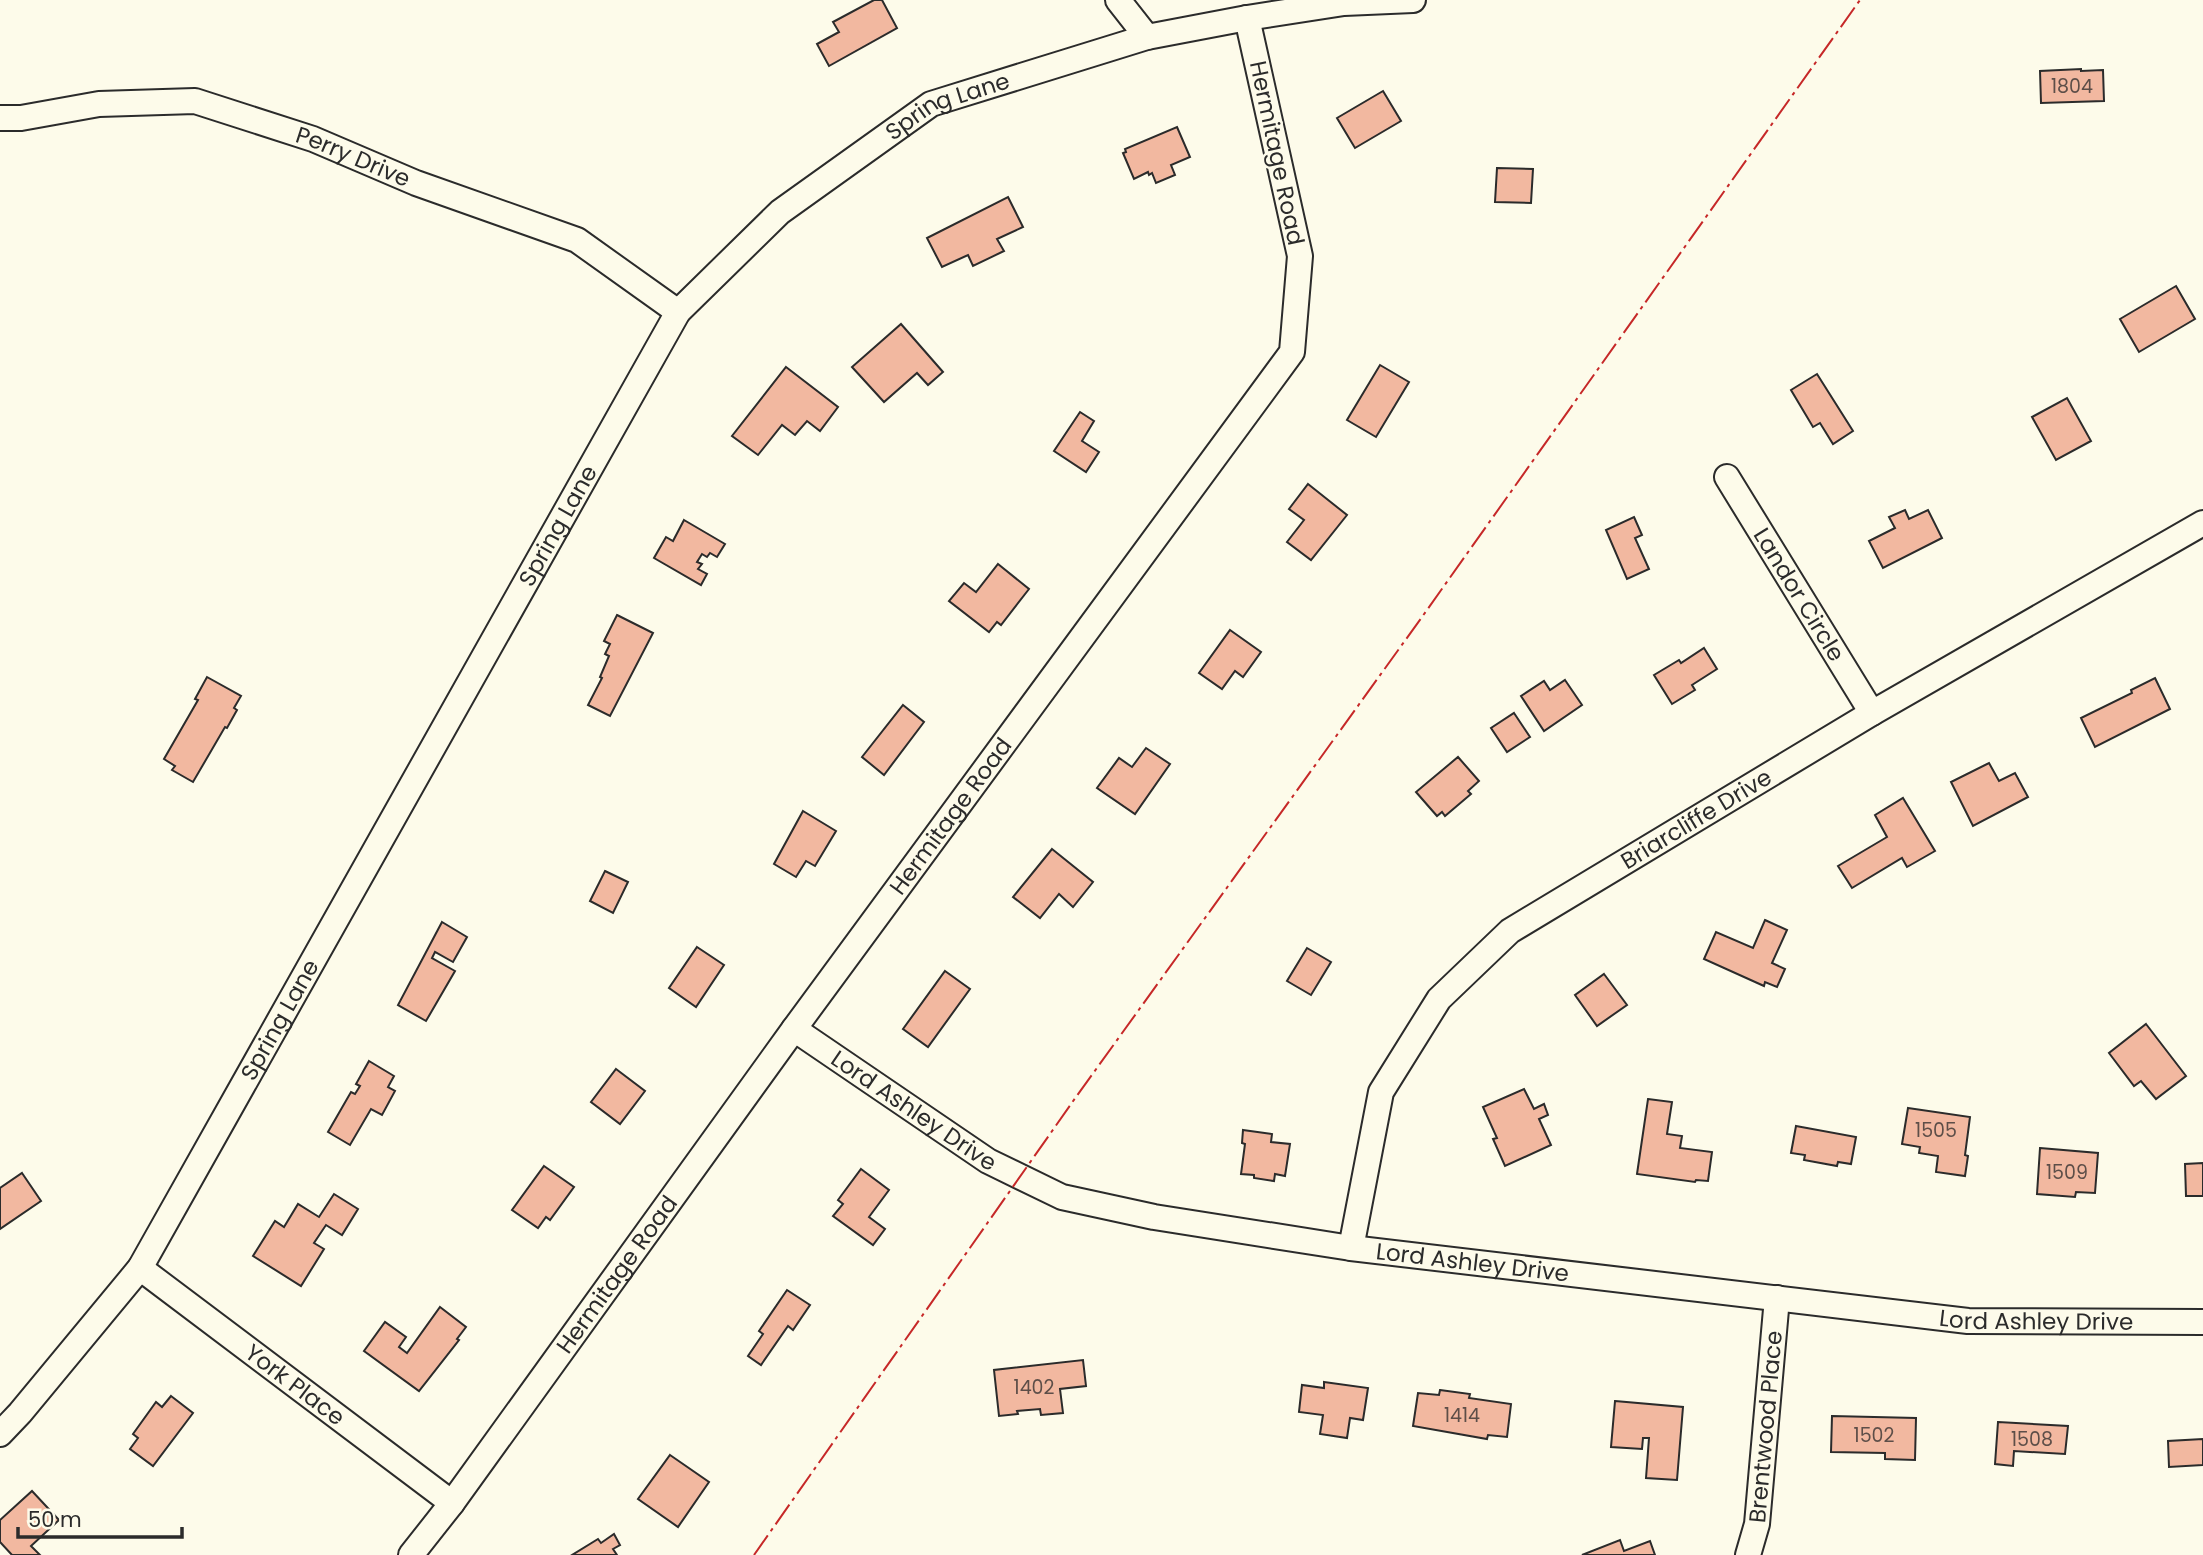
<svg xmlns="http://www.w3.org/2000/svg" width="2203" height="1555" viewBox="0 0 2203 1555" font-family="Poppins,sans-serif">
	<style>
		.building { fill: #f2b8a0; stroke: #2b2b2b; stroke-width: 2 }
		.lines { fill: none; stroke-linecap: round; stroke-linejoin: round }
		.minor-casing { stroke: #2b2b2b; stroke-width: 28 }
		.minor { stroke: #fdfbea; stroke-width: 24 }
		.power { stroke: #c62828; stroke-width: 2; stroke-dasharray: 24 5 3.5 5; stroke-linecap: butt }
		.labels { text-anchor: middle; stroke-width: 5; stroke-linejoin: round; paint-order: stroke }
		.number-label { font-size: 19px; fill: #5d4e48 }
		.street-label { font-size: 23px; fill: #2b2b2b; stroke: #fdfbea }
	</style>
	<rect width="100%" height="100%" fill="#fdfbea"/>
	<g class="building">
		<path d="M 874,0 L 882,0 L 897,28 L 829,66 L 817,44 L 839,32 L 833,22 Z"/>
		<path d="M 2081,69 L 2081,71 L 2103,70 L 2104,101 L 2041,103 L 2040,71 Z"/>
		<path d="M 1383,91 L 1401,121 L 1355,148 L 1337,118 Z"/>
		<path d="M 1177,127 L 1190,157 L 1171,165 L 1175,175 L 1156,183 L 1152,173 L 1149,175 L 1148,172 L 1134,179 L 1123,153 L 1126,152 L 1125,149 Z"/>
		<path d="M 1497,168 L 1533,169 L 1531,203 L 1495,202 Z"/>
		<path d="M 1008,197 L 1023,227 L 997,239 L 1004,251 L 973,266 L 968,255 L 942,267 L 927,238 Z"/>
		<path d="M 2176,286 L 2195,319 L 2139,352 L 2120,319 Z"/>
		<path d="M 901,324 L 943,372 L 928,385 L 917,373 L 884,402 L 852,367 Z"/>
		<path d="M 1380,365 L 1409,382 L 1376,437 L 1347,420 Z"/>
		<path d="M 786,367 L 838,407 L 820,431 L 807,421 L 795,435 L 782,425 L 758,455 L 732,436 Z"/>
		<path d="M 1817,374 L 1853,431 L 1833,444 L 1820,423 L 1813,427 L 1791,390 Z"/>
		<path d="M 2067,398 L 2091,441 L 2056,460 L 2032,417 Z"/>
		<path d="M 1080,412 L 1094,421 L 1082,441 L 1099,452 L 1086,472 L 1054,451 Z"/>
		<path d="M 1308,484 L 1347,515 L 1311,560 L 1287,542 L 1304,520 L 1289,509 Z"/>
		<path d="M 1905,510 L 1909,519 L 1928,510 L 1942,538 L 1883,568 L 1869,541 L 1895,528 L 1889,517 Z"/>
		<path d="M 1634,517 L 1642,535 L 1635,538 L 1649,569 L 1627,579 L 1606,530 Z"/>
		<path d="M 684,520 L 725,544 L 717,557 L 710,553 L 707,557 L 702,554 L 697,562 L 702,564 L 698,569 L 707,574 L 701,585 L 654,558 L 666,537 L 673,541 Z"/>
		<path d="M 998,564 L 1029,589 L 1001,625 L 997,622 L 989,632 L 949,601 L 964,583 L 976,592 Z"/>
		<path d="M 617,615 L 653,633 L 610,716 L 588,705 L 602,678 L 600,677 L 609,656 L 605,654 L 610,644 L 604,641 Z"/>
		<path d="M 1230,630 L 1261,652 L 1243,677 L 1235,671 L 1222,689 L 1199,673 Z"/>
		<path d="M 1704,648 L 1717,669 L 1692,685 L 1695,690 L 1672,704 L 1654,675 L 1679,660 L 1681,663 Z"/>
		<path d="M 207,677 L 241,696 L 234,708 L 237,710 L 227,728 L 225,727 L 193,782 L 172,770 L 175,766 L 164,759 L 198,700 L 195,699 Z"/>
		<path d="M 2155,678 L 2170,709 L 2095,747 L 2081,718 L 2132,693 L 2131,690 Z"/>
		<path d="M 1565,680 L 1582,705 L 1544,731 L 1521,696 L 1544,681 L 1550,690 Z"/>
		<path d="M 903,705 L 924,722 L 884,775 L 862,757 Z"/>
		<path d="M 1514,713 L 1530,737 L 1507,752 L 1491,728 Z"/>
		<path d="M 1146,748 L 1170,764 L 1135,814 L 1097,788 L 1119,758 L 1132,767 Z"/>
		<path d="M 1458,757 L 1479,781 L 1468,791 L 1471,794 L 1445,816 L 1442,812 L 1437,816 L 1416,792 Z"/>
		<path d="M 1989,763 L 1999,781 L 2015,773 L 2028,797 L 1973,826 L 1951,782 Z"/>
		<path d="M 1903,798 L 1935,851 L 1907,867 L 1902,858 L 1852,888 L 1838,866 L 1887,837 L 1875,815 Z"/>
		<path d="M 803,811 L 836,831 L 815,866 L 806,861 L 796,877 L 774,864 Z"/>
		<path d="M 1052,849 L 1093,882 L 1073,907 L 1059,894 L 1040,918 L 1013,897 Z"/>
		<path d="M 605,871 L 628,882 L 613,913 L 590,901 Z"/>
		<path d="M 1765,920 L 1787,930 L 1772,963 L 1785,969 L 1777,987 L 1765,982 L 1764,986 L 1704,959 L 1716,932 L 1753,948 Z"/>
		<path d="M 442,922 L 467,937 L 453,962 L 435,952 L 432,958 L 455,971 L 426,1021 L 398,1005 Z"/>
		<path d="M 697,947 L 724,965 L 696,1007 L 669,988 Z"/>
		<path d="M 1307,948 L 1331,962 L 1311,995 L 1287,981 Z"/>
		<path d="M 945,971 L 970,989 L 928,1047 L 903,1029 Z"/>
		<path d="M 1604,974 L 1627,1005 L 1597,1026 L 1575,995 Z"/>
		<path d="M 2146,1024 L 2186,1076 L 2156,1099 L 2141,1081 L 2134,1086 L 2109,1053 Z"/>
		<path d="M 369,1061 L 394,1076 L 388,1087 L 395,1091 L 382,1115 L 371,1109 L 350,1145 L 328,1132 L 351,1092 L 355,1094 L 360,1086 L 356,1084 Z"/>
		<path d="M 616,1069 L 645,1091 L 620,1124 L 591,1102 Z"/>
		<path d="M 1524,1089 L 1534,1109 L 1544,1104 L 1548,1115 L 1539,1119 L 1551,1145 L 1505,1166 L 1493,1139 L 1497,1138 L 1483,1107 Z"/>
		<path d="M 1648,1099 L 1672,1102 L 1667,1134 L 1682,1136 L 1680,1148 L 1712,1152 L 1708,1181 L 1696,1180 L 1695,1182 L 1637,1174 Z"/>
		<path d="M 1908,1108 L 1970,1117 L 1965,1155 L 1968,1156 L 1965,1176 L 1936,1172 L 1938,1156 L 1919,1153 L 1920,1147 L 1902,1144 Z"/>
		<path d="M 1796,1126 L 1856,1137 L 1851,1164 L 1838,1162 L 1837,1166 L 1804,1160 L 1805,1155 L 1791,1153 Z"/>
		<path d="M 1243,1130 L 1272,1134 L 1271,1142 L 1290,1144 L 1285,1176 L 1275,1174 L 1274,1181 L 1254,1178 L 1254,1175 L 1241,1174 L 1245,1144 L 1242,1143 Z"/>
		<path d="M 2040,1148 L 2098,1153 L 2095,1193 L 2076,1192 L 2075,1197 L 2037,1194 Z"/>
		<path d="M 2203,1163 L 2203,1196 L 2186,1196 L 2185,1164 Z"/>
		<path d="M 544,1166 L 574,1187 L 550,1220 L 546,1217 L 538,1228 L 512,1210 Z"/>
		<path d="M 861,1169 L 889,1190 L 869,1217 L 885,1229 L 873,1245 L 833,1216 L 843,1204 L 838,1200 Z"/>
		<path d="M 22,1173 L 41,1201 L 0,1229 L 0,1188 Z"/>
		<path d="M 334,1194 L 358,1209 L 342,1235 L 326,1225 L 314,1243 L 324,1249 L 301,1286 L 253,1256 L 275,1221 L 284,1227 L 298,1204 L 319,1217 Z"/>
		<path d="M 787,1290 L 810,1305 L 793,1330 L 788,1326 L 761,1365 L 748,1356 L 763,1334 L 759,1331 Z"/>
		<path d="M 440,1307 L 466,1327 L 457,1339 L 459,1340 L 419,1391 L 364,1351 L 385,1322 L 406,1337 L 399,1347 L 407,1353 Z"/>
		<path d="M 1083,1360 L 1086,1386 L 1060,1389 L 1063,1413 L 1041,1415 L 1040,1409 L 1017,1411 L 1018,1414 L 999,1416 L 994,1370 Z"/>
		<path d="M 1324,1382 L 1368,1388 L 1363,1420 L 1350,1418 L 1347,1438 L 1320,1434 L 1323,1415 L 1299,1412 L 1302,1385 L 1324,1388 Z"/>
		<path d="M 1440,1390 L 1470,1394 L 1469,1398 L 1511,1404 L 1507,1437 L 1488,1435 L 1487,1439 L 1413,1426 L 1418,1393 L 1439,1395 Z"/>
		<path d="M 171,1396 L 193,1413 L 153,1466 L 130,1449 L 138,1438 L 133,1434 L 156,1402 L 162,1407 Z"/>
		<path d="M 1615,1401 L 1683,1407 L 1677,1480 L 1646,1478 L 1649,1438 L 1643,1438 L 1642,1449 L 1611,1447 Z"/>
		<path d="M 1832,1416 L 1916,1418 L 1915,1460 L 1885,1459 L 1885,1453 L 1831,1452 Z"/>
		<path d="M 1998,1422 L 2068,1426 L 2065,1454 L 2014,1451 L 2013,1466 L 1995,1464 Z"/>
		<path d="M 2203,1439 L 2203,1465 L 2169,1467 L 2168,1441 Z"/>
		<path d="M 670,1455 L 709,1482 L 678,1527 L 638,1499 Z"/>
		<path d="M 32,1491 L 59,1520 L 31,1546 L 40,1555 L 12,1555 L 0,1542 L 0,1520 Z"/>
		<path d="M 614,1534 L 620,1545 L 613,1549 L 617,1555 L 572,1555 L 598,1539 L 601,1543 Z"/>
		<path d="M 1620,1540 L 1624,1551 L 1650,1541 L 1655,1555 L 1582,1555 Z"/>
	</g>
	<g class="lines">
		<defs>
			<g id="minor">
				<path d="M 1118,0 L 1147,37"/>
				<path id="s1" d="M 0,118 L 21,118 L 99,104 L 195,101 L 313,139 L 416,183 L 577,240 L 678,312"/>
				<path id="s2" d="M 1727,477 L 1872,713"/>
				<path id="s3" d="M 794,1029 L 988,1161 L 1062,1197 L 1154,1217 L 1351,1248 L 1968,1321 L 2203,1322"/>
				<path id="s4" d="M 1351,1248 L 1381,1092 L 1439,999 L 1510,931 L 1872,713 L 2203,523"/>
				<path id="s5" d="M 140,1268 L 452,1503"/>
				<path id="s6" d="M 0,1434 L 20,1413 L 140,1268 L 678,312 L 780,212 L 931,104 L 1147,37 L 1247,18 L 1344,3 L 1413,0"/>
				<path id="s7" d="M 411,1555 L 452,1503 L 794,1029 L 1292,352 L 1300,256 L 1247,18"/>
				<path id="s8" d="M 1748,1555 L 1757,1524 L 1777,1298"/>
			</g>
		</defs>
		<use href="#minor" class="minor-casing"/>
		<use href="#minor" class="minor"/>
		<path class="power" d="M 754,1555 L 1076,1097 L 1422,617 L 1860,0"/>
	</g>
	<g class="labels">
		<g class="number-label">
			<text x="2072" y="93">1804</text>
			<text x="1936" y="1137">1505</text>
			<text x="2067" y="1179">1509</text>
			<text x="1034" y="1394">1402</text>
			<text x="1462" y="1422">1414</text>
			<text x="1874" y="1442">1502</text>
			<text x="2032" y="1446">1508</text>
		</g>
		<g class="street-label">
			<text dy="8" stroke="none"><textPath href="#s6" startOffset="1657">Spring Lane</textPath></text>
			<text transform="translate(1277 153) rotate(78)" y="8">Hermitage Road</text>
			<text dy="8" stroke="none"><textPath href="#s1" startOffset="364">Perry Drive</textPath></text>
			<text dy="8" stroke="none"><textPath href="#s6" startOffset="1069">Spring Lane</textPath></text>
			<text dy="8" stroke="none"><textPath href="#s2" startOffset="138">Landor Circle</textPath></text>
			<text dy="8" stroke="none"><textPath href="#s7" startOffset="915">Hermitage Road</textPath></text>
			<text dy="8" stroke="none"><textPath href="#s4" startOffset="584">Briarcliffe Drive</textPath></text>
			<text dy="8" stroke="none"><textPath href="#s6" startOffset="502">Spring Lane</textPath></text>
			<text dy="8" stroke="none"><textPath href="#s3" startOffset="145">Lord Ashley Drive</textPath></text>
			<text dy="8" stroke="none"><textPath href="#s3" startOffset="733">Lord Ashley Drive</textPath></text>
			<text dy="8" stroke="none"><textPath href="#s7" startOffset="348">Hermitage Road</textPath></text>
			<text dy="8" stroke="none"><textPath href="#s3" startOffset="1300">Lord Ashley Drive</textPath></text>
			<text dy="8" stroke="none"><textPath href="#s5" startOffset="194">York Place</textPath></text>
			<text dy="8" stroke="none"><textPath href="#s8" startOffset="130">Brentwood Place</textPath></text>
		</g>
	</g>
	<path d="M18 1527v10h164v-10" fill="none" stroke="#2b2b2b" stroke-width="3.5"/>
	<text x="28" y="1527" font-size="21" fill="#2b2b2b" stroke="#fdfbea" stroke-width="5" paint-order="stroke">50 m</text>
</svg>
